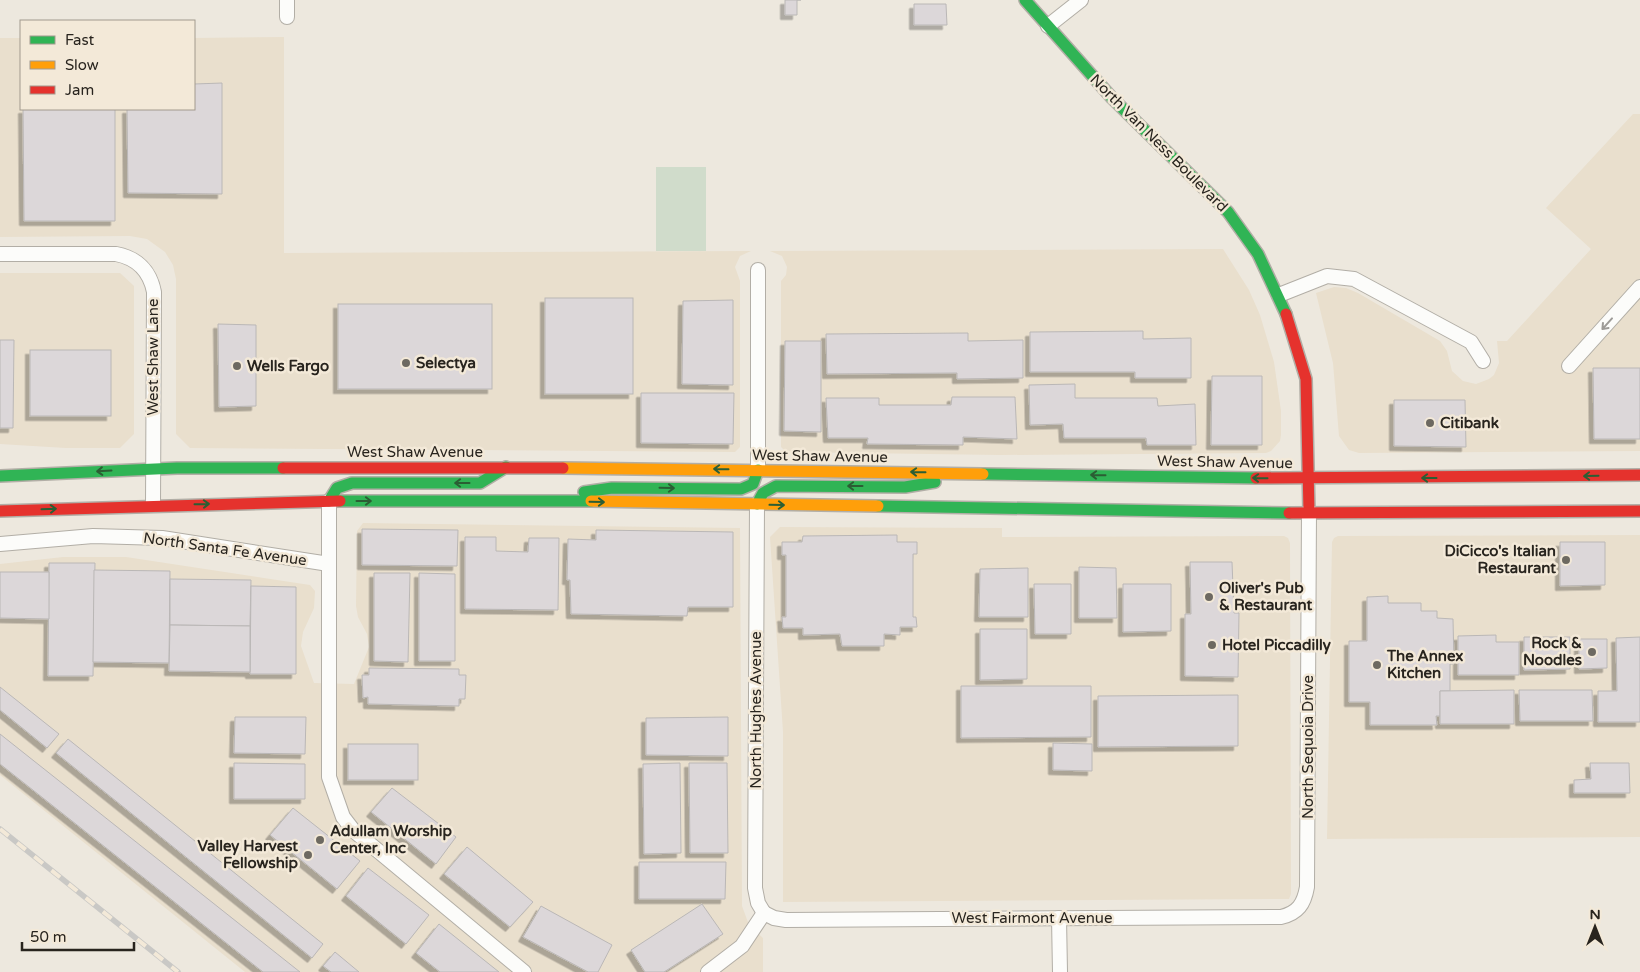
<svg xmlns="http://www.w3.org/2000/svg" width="1640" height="972" viewBox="0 0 1640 972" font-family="'Varela Round',sans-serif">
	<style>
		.built { fill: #e9dfcd }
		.green { fill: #d0dccb }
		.building { fill: #dcd7d9; stroke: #bab7b6; filter: url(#shadow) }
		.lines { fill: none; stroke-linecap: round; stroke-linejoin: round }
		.street-casing { stroke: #b2aea6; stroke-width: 16 }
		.fast-casing { stroke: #b2aea6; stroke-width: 14 }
		.slow-casing { stroke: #b2aea6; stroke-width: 14 }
		.jam-casing { stroke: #b2aea6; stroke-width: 14 }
		.street { stroke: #fcfcfa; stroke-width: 14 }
		.fast { stroke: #30b455; stroke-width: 11 }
		.slow { stroke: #ff9f0a; stroke-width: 11 }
		.jam { stroke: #e5322d; stroke-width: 11 }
		.rail-casing { stroke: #c9c8c5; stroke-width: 5.5 }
		.rail { stroke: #f3e9d8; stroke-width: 4; stroke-dasharray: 11; stroke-linecap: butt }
		.oneway { stroke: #9d9b97 }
		.oneway2 { stroke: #2b5e34 }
		.poi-dot { fill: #6d6961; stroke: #f3e9d8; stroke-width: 2 }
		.labels { text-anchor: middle; stroke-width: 5; stroke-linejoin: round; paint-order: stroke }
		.street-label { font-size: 15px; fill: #28241e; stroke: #f3e9d8 }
		.poi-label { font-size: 15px; font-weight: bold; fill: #28241e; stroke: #f3e9d8; text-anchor: start }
	</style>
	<defs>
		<filter id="shadow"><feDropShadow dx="-4.5" dy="4.5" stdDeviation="0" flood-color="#0004"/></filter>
	</defs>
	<rect width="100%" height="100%" fill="#ede8de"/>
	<g class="built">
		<path d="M 284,37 L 284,253 L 751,251 L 740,256 L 735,267 L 740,281 L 740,447 L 735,452 L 190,448 L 176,434 L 176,279 L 173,265 L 165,252 L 147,239 L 130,236 L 0,237 L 0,38 L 21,38 L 21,109 L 194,109 L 194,38 Z"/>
		<path d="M 1633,114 L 1640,114 L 1640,451 L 1359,453 L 1349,450 L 1339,436 L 1333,363 L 1316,293 L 1334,287 L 1346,288 L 1358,293 L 1440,341 L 1447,351 L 1452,371 L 1463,381 L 1476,384 L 1489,379 L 1494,375 L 1499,363 L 1497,341 L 1507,341 L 1591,249 L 1546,208 Z"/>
		<path d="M 1223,249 L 1249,290 L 1260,315 L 1274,362 L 1281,411 L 1281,435 L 1280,441 L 1271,451 L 1266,453 L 1001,455 L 786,452 L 781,447 L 781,281 L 786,275 L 787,267 L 782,256 L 770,251 Z"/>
		<path d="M 0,273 L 120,273 L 134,286 L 134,434 L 120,448 L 66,448 L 0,444 Z"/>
		<path d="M 363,523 L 740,528 L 742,906 L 749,925 L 763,938 L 763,972 L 245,972 L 0,775 L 0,564 L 63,557 L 126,557 L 310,585 L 315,591 L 314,608 L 303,632 L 301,646 L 314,683 L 354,684 L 369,647 L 367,634 L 358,617 L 356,606 L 357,531 Z"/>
		<path d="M 780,527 L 1002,528 L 1002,537 L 1284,536 L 1288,538 L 1290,543 L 1291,894 L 1289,899 L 783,902 L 783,732 L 770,537 Z"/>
		<path d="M 1640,535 L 1640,837 L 1327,839 L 1332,542 L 1334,538 L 1338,536 Z"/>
	</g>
	<rect class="green" x="656" y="167" width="50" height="84"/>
	<g class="building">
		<path d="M 785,0 L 801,0 L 797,0 L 797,15 L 785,15 Z"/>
		<path d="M 914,4 L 946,4 L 947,25 L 914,25 Z"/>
		<path d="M 222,83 L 222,194 L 128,193 L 127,109 L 194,109 L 194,84 Z"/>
		<path d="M 23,109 L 115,109 L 115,221 L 24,221 Z"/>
		<rect x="545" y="298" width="88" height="96"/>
		<path d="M 733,300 L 733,385 L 682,384 L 683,301 Z"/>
		<rect x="338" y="304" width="154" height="85"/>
		<path d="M 218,324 L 256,325 L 256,406 L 219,407 Z"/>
		<path d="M 1143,331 L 1143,339 L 1191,338 L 1191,378 L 1135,378 L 1135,372 L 1030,372 L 1030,332 Z"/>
		<path d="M 968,333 L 968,341 L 1023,340 L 1023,378 L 957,379 L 957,373 L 827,374 L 826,334 Z"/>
		<path d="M 0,340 L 14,340 L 13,428 L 0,428 Z"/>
		<path d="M 785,341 L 821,341 L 821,432 L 784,431 Z"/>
		<rect x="30" y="350" width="81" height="66"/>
		<path d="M 1593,368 L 1640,368 L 1640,439 L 1594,439 Z"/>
		<path d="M 1212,376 L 1262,376 L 1262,445 L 1211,445 Z"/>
		<path d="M 1075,384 L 1075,398 L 1157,398 L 1158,406 L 1195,404 L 1196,445 L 1147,445 L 1146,438 L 1064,438 L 1063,424 L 1030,425 L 1029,385 Z"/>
		<path d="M 641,393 L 734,393 L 733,444 L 641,443 Z"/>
		<path d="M 952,397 L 1015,397 L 1017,439 L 963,437 L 963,445 L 867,444 L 868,438 L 828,438 L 826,398 L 879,398 L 879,405 L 951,405 Z"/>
		<path d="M 1394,400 L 1465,400 L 1466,447 L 1394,446 Z"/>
		<path d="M 362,529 L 458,530 L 457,566 L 362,565 Z"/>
		<path d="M 596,530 L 733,532 L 733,607 L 688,607 L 687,616 L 571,614 L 570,580 L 567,580 L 568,539 L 596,540 Z"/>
		<path d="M 897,535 L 897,542 L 917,542 L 917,554 L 913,554 L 913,617 L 916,617 L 917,627 L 900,627 L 900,635 L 884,634 L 884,646 L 842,646 L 840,634 L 803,635 L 803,628 L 783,628 L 782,617 L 786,617 L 786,555 L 782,555 L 782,542 L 802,542 L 803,536 Z"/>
		<path d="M 465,537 L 496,537 L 496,551 L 528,552 L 529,538 L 559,538 L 558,610 L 465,609 Z"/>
		<path d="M 1560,542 L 1605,542 L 1605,585 L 1560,586 Z"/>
		<path d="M 1190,562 L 1232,562 L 1234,613 L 1239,613 L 1238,677 L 1185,676 L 1185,614 L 1191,614 Z"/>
		<path d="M 49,563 L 95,563 L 93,676 L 48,676 Z"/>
		<path d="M 1079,567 L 1116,568 L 1117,618 L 1079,618 Z"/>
		<path d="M 1028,568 L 1028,617 L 979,617 L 980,569 Z"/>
		<path d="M 94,570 L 170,571 L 169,663 L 93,662 Z"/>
		<path d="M 0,572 L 49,572 L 49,619 L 0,618 Z"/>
		<path d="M 374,573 L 410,573 L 408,662 L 374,661 Z"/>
		<path d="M 419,573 L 455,574 L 455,661 L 419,661 Z"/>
		<path d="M 170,579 L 251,580 L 250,626 L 170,625 Z"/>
		<path d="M 1034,584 L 1071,584 L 1071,634 L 1035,634 Z"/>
		<path d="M 1123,584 L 1171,584 L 1171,631 L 1123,632 Z"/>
		<path d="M 251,586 L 296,587 L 296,674 L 250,674 Z"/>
		<path d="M 1388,596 L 1388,603 L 1421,603 L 1421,611 L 1437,611 L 1437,618 L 1453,619 L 1454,664 L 1450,664 L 1450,691 L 1440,691 L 1440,716 L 1436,716 L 1437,725 L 1370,725 L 1370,702 L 1349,702 L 1349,641 L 1367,641 L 1367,597 Z"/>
		<path d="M 170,625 L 250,626 L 250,672 L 169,671 Z"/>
		<path d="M 980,629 L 1027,629 L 1027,679 L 980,680 Z"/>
		<path d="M 1496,635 L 1496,642 L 1519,642 L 1519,675 L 1458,675 L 1458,636 Z"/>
		<path d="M 1524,637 L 1570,637 L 1570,669 L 1524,670 Z"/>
		<path d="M 1640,637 L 1640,722 L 1598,722 L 1598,691 L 1617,691 L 1616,638 Z"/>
		<path d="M 1579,639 L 1607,639 L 1607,668 L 1579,669 Z"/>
		<path d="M 369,668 L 459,669 L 459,675 L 466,675 L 465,699 L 459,699 L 459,706 L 368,704 L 368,697 L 363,698 L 362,675 L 369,675 Z"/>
		<path d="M 961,686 L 1091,686 L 1091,737 L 961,738 Z"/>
		<path d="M 0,687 L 59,734 L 47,748 L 0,710 Z"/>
		<path d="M 1514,690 L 1514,724 L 1440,724 L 1440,691 Z"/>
		<path d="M 1519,690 L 1592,690 L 1593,721 L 1520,721 Z"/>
		<path d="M 1238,695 L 1238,746 L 1098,747 L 1098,696 Z"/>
		<path d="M 235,717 L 306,717 L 305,754 L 234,753 Z"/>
		<path d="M 728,717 L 728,756 L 646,755 L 646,718 Z"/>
		<path d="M 0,734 L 300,972 L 263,972 L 0,764 Z"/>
		<path d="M 68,739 L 323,944 L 312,958 L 56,753 Z"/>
		<path d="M 1053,743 L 1092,744 L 1092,771 L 1053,770 Z"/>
		<rect x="348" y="744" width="70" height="36"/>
		<path d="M 234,763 L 305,764 L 305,799 L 234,799 Z"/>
		<path d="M 680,763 L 681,853 L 644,854 L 643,764 Z"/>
		<path d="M 689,763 L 727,763 L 728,853 L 690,853 Z"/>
		<path d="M 1590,763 L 1629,763 L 1630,793 L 1574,793 L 1574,780 L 1591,779 Z"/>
		<path d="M 392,788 L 456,837 L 436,864 L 371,812 Z"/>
		<path d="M 293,808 L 360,861 L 337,889 L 270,835 Z"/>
		<path d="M 467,847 L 533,902 L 510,927 L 444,874 Z"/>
		<path d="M 639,862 L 726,862 L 725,899 L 639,899 Z"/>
		<path d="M 368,868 L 429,915 L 406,944 L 346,896 Z"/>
		<path d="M 702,904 L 723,934 L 664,972 L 645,972 L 631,950 Z"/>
		<path d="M 541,906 L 612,945 L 598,972 L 588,972 L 523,937 Z"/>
		<path d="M 439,924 L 499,972 L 440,972 L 416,953 Z"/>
		<path d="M 335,952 L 359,972 L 331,972 L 323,966 Z"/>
	</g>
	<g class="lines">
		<defs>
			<g id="street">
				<path d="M 287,0 L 287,17"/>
				<path d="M 1048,26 L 1081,0"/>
				<path d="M 0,254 L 116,254 C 137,258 150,271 154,292 L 153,505"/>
				<path d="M 758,270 L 758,470"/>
				<path d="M 1279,295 L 1327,276 L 1354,279 L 1471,342 L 1483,361"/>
				<path d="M 1569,366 L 1640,287"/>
				<path d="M 329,501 L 329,777 L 343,817 L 353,830 L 524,972"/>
				<path d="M 757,504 L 755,888 L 758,903 L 764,913"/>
				<path d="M 0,544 L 93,536 L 162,538 L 329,564"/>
				<path d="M 764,913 L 774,918 L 786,920 L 1281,917 C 1298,913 1304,904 1307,887 L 1309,511"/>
				<path d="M 1059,918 L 1060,972"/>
				<path d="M 708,972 L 742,946 L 764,913"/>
			</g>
			<g id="fast">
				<path d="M 1025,0 L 1112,98 L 1228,212 L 1258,254 L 1286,314"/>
				<path d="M 983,474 L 1256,478"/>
				<path d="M 0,476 L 177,468 L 283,468"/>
				<path d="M 584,492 L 612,488 L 741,489 L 753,484 L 758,470"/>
				<path d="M 329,501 L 337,488 L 352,483 L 480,483 L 506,467"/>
				<path d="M 340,501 L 591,501"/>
				<path d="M 757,504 L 763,493 L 776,486 L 905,487 L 935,482"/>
				<path d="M 878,506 L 1289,513"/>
			</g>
			<g id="slow">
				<path d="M 563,468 L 983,474"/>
				<path d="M 591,501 L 878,506"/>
			</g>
			<g id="jam">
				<path d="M 1286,314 L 1306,379 L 1309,511"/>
				<path d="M 283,468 L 563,468"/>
				<path d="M 1256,478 L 1640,475"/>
				<path d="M 0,511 L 340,501"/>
				<path d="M 1289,513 L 1640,511"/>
			</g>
		</defs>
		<use href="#street" class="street-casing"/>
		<use href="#fast" class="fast-casing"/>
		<use href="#slow" class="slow-casing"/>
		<use href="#jam" class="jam-casing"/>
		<use href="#street" class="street"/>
		<use href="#fast" class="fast"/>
		<use href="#slow" class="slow"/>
		<use href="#jam" class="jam"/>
		<defs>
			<path id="rail" d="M 0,829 L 178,972"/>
		</defs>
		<use href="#rail" class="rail-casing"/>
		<use href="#rail" class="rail"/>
	</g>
	<defs><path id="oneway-shaft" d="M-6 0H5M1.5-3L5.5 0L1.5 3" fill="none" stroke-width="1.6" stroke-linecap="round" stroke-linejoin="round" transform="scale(1.25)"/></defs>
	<use class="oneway" href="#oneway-shaft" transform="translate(1607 324) rotate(132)"/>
	<g class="oneway2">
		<use href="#oneway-shaft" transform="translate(721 469) rotate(-179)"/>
		<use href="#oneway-shaft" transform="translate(104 471) rotate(177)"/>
		<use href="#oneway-shaft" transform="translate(918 472) rotate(-179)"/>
		<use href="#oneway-shaft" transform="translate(1098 475) rotate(-179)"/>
		<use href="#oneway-shaft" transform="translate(1591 476) rotate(179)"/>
		<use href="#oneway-shaft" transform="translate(1260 478) rotate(-179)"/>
		<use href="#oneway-shaft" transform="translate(1429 478) rotate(180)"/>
		<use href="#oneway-shaft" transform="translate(462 483) rotate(-180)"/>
		<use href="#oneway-shaft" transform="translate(855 486) rotate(-180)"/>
		<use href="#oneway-shaft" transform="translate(667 488) rotate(1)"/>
		<use href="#oneway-shaft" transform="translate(364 501)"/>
		<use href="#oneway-shaft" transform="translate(597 502) rotate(1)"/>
		<use href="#oneway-shaft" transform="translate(202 504) rotate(-1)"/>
		<use href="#oneway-shaft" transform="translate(777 505) rotate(1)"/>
		<use href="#oneway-shaft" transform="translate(49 509) rotate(-2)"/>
	</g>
	<g class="poi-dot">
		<circle cx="406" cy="363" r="5"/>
		<circle cx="237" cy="366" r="5"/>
		<circle cx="1430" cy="423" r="5"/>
		<circle cx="1566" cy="560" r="5"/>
		<circle cx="1209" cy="597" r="5"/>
		<circle cx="1212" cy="645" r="5"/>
		<circle cx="1592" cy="652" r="5"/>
		<circle cx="1377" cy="665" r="5"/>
		<circle cx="320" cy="840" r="5"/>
		<circle cx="308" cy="855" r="5"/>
	</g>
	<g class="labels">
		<g class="street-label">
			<text transform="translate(1159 143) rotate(45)" y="5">North Van Ness Boulevard</text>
			<text transform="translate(153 357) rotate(-90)" y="5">West Shaw Lane</text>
			<text x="415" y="457">West Shaw Avenue</text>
			<text transform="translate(820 456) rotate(1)" y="5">West Shaw Avenue</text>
			<text transform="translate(1225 462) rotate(1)" y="5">West Shaw Avenue</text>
			<text transform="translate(225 549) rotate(8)" y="5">North Santa Fe Avenue</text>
			<text transform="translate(756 710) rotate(-90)" y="5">North Hughes Avenue</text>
			<text transform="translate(1308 747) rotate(-90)" y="5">North Sequoia Drive</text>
			<text x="1032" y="923">West Fairmont Avenue</text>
		</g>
		<g class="poi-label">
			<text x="416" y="368">Selectya</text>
			<text x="247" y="371">Wells Fargo</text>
			<text x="1440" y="428">Citibank</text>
			<text x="1556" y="556" text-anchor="end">DiCicco's Italian<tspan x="1556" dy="17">Restaurant</tspan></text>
			<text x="1219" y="593">Oliver's Pub<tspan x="1219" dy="17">&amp; Restaurant</tspan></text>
			<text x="1582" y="648" text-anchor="end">Rock &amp;<tspan x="1582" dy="17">Noodles</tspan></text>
			<text x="1222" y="650">Hotel Piccadilly</text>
			<text x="1387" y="661">The Annex<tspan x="1387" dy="17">Kitchen</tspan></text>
			<text x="330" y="836">Adullam Worship<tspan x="330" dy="17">Center, Inc</tspan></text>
			<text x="298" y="851" text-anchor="end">Valley Harvest<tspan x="298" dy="17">Fellowship</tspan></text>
		</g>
	</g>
	<rect x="20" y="20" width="175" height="90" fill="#f3e9d8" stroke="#a29a8e"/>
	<rect x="30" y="36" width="25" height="8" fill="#30b455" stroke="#a29a8e"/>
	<text x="65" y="45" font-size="15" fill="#28241e">Fast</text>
	<rect x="30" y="61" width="25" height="8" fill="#ff9f0a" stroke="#a29a8e"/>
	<text x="65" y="70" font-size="15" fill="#28241e">Slow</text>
	<rect x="30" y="86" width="25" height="8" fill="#e5322d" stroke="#a29a8e"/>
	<text x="65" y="95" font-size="15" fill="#28241e">Jam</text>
	<g transform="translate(1595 927)" stroke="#f3e9d8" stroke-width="4" paint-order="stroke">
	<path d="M0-4L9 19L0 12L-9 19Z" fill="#28241e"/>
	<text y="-8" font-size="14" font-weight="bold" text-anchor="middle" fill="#28241e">N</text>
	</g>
	<path d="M22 942v8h112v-8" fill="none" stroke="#28241e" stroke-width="2.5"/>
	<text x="30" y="942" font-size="15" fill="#28241e" stroke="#f3e9d8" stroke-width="4" paint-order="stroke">50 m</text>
</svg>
